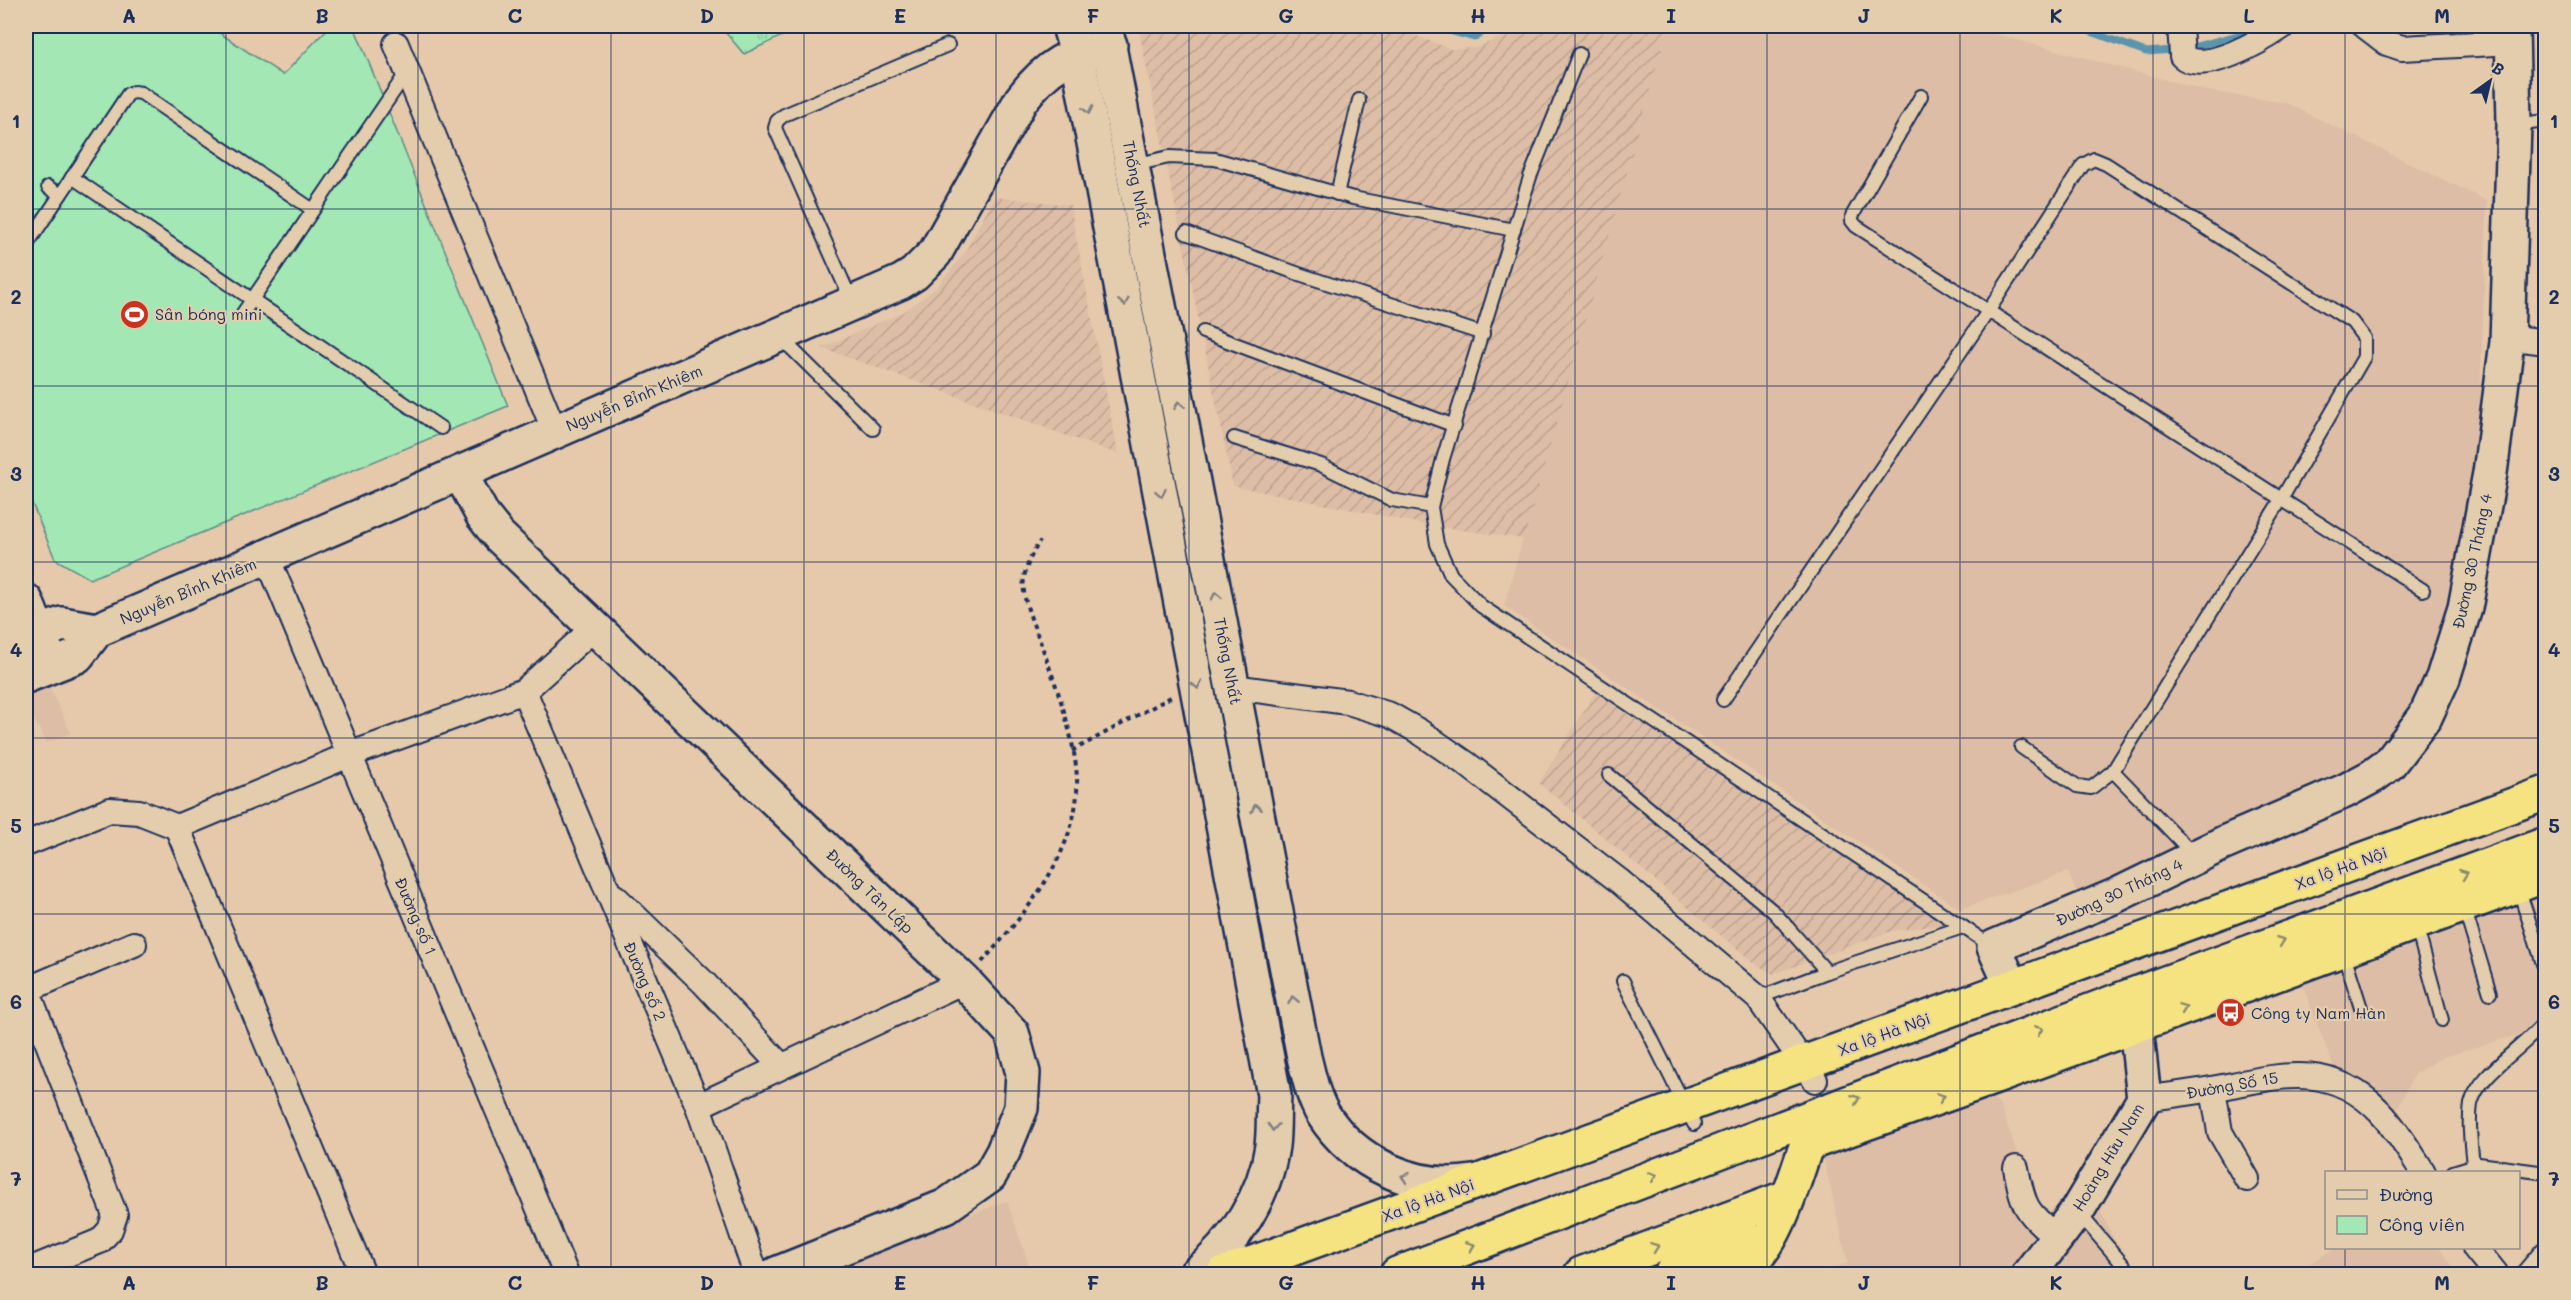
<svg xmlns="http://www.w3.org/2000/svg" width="2571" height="1300" viewBox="0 0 2571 1300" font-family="Mali,sans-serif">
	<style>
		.built { fill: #ddbda5 }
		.industrial { fill: url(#industrial-furrows) }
		.grass { fill: url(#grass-tufts); stroke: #5e8b89; stroke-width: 1.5 }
		.park { fill: #a2e7b4; stroke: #5e8b89; stroke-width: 1.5 }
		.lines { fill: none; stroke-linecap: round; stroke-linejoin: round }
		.stream { stroke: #5c94ad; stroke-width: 7 }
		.lane-casing { stroke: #1b2f5e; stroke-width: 16 }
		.street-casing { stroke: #1b2f5e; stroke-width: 28 }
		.secondary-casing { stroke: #1b2f5e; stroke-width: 38 }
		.highway-casing { stroke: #1b2f5e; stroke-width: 38 }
		.path { stroke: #1b2f5e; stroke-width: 4; stroke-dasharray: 4.5 4.5; stroke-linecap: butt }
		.lane { stroke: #e3cdac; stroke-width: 12 }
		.street { stroke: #e3cdac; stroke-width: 24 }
		.secondary { stroke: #e3cdac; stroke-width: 33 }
		.highway { stroke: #f5e382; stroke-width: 33 }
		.oneway { stroke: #7f7e85 }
		.oneway2 { stroke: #888970 }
		.grid { fill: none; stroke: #1b2f5e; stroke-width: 1.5; stroke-opacity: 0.55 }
		.labels { text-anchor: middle; stroke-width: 4.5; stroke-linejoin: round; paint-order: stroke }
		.street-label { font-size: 16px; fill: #1b2f5e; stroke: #e3cdac }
		.poi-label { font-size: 16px; fill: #1b2f5e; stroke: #e3cdac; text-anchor: start }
		.neatline { fill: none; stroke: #1b2f5e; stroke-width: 2 }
		.grid-label { font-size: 20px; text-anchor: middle; font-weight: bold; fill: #1b2f5e }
	</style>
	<defs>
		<pattern id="industrial-furrows" width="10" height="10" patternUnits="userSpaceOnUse" patternTransform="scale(1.5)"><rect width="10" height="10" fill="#ddbda5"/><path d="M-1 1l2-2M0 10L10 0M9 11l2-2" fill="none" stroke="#bda390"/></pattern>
		<pattern id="grass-tufts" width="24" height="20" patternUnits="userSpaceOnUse" patternTransform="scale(1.5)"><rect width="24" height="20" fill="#a2e7b4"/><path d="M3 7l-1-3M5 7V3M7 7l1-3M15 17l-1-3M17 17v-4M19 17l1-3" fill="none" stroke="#8bc69d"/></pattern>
	</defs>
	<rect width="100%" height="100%" fill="#e5c9aa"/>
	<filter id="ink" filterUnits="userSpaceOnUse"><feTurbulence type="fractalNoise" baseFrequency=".0167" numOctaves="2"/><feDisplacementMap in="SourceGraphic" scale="12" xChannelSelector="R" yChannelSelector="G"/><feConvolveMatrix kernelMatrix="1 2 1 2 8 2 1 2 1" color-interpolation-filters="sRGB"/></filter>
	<g filter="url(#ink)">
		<g class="built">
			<path d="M 1668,26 L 1965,26 L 2207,91 L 2286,103 L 2487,201 L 2479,436 L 2459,531 L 2468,552 L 2418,712 L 2353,780 L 2080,901 L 2068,872 L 1960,909 L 1504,606 Z"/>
			<path d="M 45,678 L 71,733 L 47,743 L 26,705 L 26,682 Z"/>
			<path d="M 2545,886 L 2545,1027 L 2443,1057 L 2414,1074 L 2394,1116 L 2336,1073 L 2298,973 Z"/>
			<path d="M 1988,1091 L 2001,1108 L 2034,1199 L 2047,1214 L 2086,1182 L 2119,1249 L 2142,1274 L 1814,1274 L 1848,1263 L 1821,1148 Z"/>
			<path d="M 1007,1201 L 1032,1274 L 811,1274 Z"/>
			<path d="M 2335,1248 L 2440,1248 L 2457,1273 L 2293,1274 Z"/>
		</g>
		<g class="industrial">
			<path d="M 1138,26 L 1273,26 L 1288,30 L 1300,26 L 1390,26 L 1451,49 L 1477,48 L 1523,26 L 1668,26 L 1524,539 L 1428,525 L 1233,486 Z"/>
			<path d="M 994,197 L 1070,205 L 1118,454 L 822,348 L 903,312 L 935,289 L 964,254 Z"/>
			<path d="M 1598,688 L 1956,923 L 1891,931 L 1773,974 L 1754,963 L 1539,783 Z"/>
		</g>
		<path class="grass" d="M 720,26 L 803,26 L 744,54 Z"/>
		<path class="park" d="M 26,26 L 209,26 L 283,75 L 330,26 L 354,26 L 508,406 L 90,579 L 55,559 L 26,489 Z"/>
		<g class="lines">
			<g class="stream">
				<path d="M 1432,26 L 1474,38 L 1492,26"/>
				<path d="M 2075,26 L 2146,52 L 2186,49 L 2257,30"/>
			</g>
			<defs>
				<g id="lane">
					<path d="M 1579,54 L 1530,177 L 1443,459 L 1431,507 L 1437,544 L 1451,575 L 1481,606 L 1993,947"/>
					<path d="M 1921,96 L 1852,216 L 1852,221 L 1856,226 L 2423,590"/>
					<path d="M 2515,125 L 2546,121"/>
					<path d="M 1134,165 L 1169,157 L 1215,159 L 1353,198 L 1514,230"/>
					<path d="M 72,177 L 441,428"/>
					<path d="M 48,187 L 60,195"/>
					<path d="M 1337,194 L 1359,100"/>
					<path d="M 1186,233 L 1299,274 L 1483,334"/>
					<path d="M 26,246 L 128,94 L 134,92 L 141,93 L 313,210"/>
					<path d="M 852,302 L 775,128 L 777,121 L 784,115 L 948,45"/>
					<path d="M 243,313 L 407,72"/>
					<path d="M 1203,332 L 1455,426"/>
					<path d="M 779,336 L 873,429"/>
					<path d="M 1234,438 L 1321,465 L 1392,500 L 1431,507"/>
					<path d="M 1723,700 L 1989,310 L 2083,165 L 2094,159 L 2106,164 L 2352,322 L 2364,338 L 2364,357 L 2282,498 L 2113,771 L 2195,856"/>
					<path d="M 2021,747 L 2077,786 L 2091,788 L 2113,771"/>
					<path d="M 1609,775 L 1774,912 L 1827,972"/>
					<path d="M 2518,887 L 2546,973"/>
					<path d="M 2464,907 L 2490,993"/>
					<path d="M 2416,924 L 2442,1020"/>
					<path d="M 2343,951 L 2361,1008"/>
					<path d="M 1623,981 L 1694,1124"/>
					<path d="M 1758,998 L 1827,972 L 1963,927"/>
					<path d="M 2473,1165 C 2471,1145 2468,1123 2471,1104 C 2478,1073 2527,1046 2546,1020"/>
					<path d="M 2453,1172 L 2479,1164 L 2546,1173"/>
					<path d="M 2078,1212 L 2131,1274"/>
				</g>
				<g id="street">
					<path d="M 2180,26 L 2182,56 C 2204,76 2264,39 2283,26"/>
					<path d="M 2365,26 L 2387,43 L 2402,48 L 2514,42"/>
					<path d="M 396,44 L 555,432"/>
					<path d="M 2507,337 L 2546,342"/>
					<path d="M 267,557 L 566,1274"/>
					<path d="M 1233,687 L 1348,702 L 1390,715 L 1420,732 L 1468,765 L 1618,880 L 1758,998 L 1815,1080"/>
					<path d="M 524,691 L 698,1106 L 756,1274"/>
					<path d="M 177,827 L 363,1274"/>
					<path d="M 26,844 L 110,810 L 139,812 L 177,827 L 349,755 L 524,691 L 594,628"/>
					<path d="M 615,897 L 704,983 L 781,1066"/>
					<path d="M 26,987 L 115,1215 L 110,1230 L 100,1241 L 26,1271"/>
					<path d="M 26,990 L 134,944"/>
					<path d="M 2213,1089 L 2220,1132 L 2247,1179"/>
					<path d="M 2144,1099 C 2168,1095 2193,1093 2217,1088 C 2279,1076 2330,1060 2380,1112 C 2397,1130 2410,1152 2423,1172"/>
					<path d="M 698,1106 L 964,981"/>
					<path d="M 2016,1168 C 2024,1209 2025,1210 2057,1238"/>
					<path d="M 2475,1248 L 2496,1274"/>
					<path d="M 2529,1274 L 2546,1254"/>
				</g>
				<g id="secondary">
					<path d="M 1069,26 L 1077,53 L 1274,1095 C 1273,1112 1274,1129 1272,1146 C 1265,1196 1234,1244 1196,1274"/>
					<path d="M 1105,26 L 1304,1057 C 1309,1077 1313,1097 1323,1114 C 1354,1163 1415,1192 1473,1182"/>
					<path d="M 460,473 L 483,516 L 499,536 L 964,981 L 1012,1033 L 1023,1073 L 1021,1108 L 1003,1152 L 990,1175 L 946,1206 L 776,1274"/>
					<path d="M 26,601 L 47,653"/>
					<path d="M 26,638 L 62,624 L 97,630"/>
					<path d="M 26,676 L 77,656 L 97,630 L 901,282 L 914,274 L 935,253 L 1021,100 C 1048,64 1068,55 1110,45"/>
					<path d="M 2012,987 L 1994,947 L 2115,896 L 2224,843 L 2345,791 L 2373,776 L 2389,764 L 2425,717 L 2443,678 L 2465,608 L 2490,473 L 2507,342 L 2514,125 L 2512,26"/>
					<path d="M 2029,1274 L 2077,1211 L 2144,1099 L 2136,1025"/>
				</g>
				<g id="highway">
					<path d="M 1807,1144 L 1993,1078 L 2546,875"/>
					<path d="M 1223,1274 L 2546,793"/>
					<path d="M 1397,1274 L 2127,997 L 2546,844"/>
					<path d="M 1581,1274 L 1787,1197"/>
					<path d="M 1671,1274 L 1759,1242"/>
					<path d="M 1733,1274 C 1775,1258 1792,1184 1807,1144"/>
				</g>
			</defs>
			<use href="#lane" class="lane-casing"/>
			<use href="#street" class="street-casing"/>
			<use href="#secondary" class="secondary-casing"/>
			<use href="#highway" class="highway-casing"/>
			<g class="path">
				<path d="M 1072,751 L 1171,697"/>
				<path d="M 982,962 C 1022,917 1067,865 1076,803 C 1083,756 1057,688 1041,644 C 1034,625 1021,599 1024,578 C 1026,565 1033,552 1040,541"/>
			</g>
			<use href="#lane" class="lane"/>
			<use href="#street" class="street"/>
			<use href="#secondary" class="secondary"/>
			<use href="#highway" class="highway"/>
		</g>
		<defs><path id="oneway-chevron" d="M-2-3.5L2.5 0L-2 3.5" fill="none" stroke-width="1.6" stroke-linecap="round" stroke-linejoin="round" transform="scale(1.5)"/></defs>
		<g class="oneway">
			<use href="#oneway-chevron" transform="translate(1088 110) rotate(79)"/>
			<use href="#oneway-chevron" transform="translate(1124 302) rotate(79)"/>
			<use href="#oneway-chevron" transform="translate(1179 405) rotate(-101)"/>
			<use href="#oneway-chevron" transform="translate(1161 493) rotate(79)"/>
			<use href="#oneway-chevron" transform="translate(1216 596) rotate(-101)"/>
			<use href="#oneway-chevron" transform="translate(1197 685) rotate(79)"/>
			<use href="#oneway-chevron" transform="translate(1256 808) rotate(-101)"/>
			<use href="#oneway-chevron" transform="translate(1293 1000) rotate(-101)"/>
			<use href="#oneway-chevron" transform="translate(1273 1127) rotate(93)"/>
			<use href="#oneway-chevron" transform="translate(1405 1177) rotate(-161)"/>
		</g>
		<g class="oneway2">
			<use href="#oneway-chevron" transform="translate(2464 874) rotate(-20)"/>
			<use href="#oneway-chevron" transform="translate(2281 941) rotate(-20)"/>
			<use href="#oneway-chevron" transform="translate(2183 1008) rotate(-20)"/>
			<use href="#oneway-chevron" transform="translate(2039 1030) rotate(-21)"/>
			<use href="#oneway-chevron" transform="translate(1941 1097) rotate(-19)"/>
			<use href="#oneway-chevron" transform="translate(1856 1099) rotate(-21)"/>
			<use href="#oneway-chevron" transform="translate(1653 1176) rotate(-21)"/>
			<use href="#oneway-chevron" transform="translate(1471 1246) rotate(-21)"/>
			<use href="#oneway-chevron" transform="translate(1655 1247) rotate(-20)"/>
		</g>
	</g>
	<path class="grid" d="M 226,26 L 226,1274M 418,26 L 418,1274M 611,26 L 611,1274M 804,26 L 804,1274M 996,26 L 996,1274M 1189,26 L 1189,1274M 1382,26 L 1382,1274M 1575,26 L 1575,1274M 1767,26 L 1767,1274M 1960,26 L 1960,1274M 2153,26 L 2153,1274M 2345,26 L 2345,1172M 26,209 L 2546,209M 26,386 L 2546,386M 26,562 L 2546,562M 26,738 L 2546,738M 26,914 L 2546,914M 26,1091 L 2546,1091M 2345,1248 L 2345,1274"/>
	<defs>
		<symbol id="stadium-disc" viewBox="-11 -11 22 22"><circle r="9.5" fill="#c8321e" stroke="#e3cdac"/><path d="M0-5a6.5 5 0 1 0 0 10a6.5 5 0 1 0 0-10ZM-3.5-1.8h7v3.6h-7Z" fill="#fff"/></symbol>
		<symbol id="bus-disc" viewBox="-11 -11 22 22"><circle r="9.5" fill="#c8321e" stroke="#e3cdac"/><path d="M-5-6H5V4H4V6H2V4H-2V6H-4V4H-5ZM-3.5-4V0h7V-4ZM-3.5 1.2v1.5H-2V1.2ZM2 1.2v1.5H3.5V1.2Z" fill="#fff"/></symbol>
	</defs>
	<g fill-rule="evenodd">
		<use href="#stadium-disc" x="118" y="298" width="33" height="33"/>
		<use href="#bus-disc" x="2214" y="996" width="33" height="33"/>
	</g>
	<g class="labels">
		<g class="street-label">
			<text transform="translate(1137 184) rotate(79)" y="6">Thống Nhất</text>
			<text transform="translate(634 398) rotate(-23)" y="6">Nguyễn Bỉnh Khiêm</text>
			<text transform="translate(2472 561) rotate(-78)" y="6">Đường 30 Tháng 4</text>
			<text transform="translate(188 591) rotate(-23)" y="6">Nguyễn Bỉnh Khiêm</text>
			<text transform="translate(1228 661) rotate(79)" y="6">Thống Nhất</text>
			<text transform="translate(2341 868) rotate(-20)" y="6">Xa lộ Hà Nội</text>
			<text transform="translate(870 891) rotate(44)" y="6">Đường Tân Lập</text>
			<text transform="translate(2119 892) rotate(-25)" y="6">Đường 30 Tháng 4</text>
			<text transform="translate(416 916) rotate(67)" y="6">Đường số 1</text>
			<text transform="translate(645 981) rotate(67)" y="6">Đường số 2</text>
			<text transform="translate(1884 1034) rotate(-20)" y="6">Xa lộ Hà Nội</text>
			<text transform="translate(2232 1085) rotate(-10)" y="6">Đường Số 15</text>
			<text transform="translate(2108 1157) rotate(-59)" y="6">Hoàng Hữu Nam</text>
			<text transform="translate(1428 1200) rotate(-20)" y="6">Xa lộ Hà Nội</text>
		</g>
		<g class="poi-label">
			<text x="155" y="320">Sân bóng mini</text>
			<text x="2251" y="1019">Công ty Nam Hàn</text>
		</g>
	</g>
	<rect width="2571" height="1300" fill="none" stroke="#e3cdac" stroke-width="66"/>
	<rect x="2325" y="1171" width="195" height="78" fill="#e3cdac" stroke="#938e8d" stroke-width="1.5"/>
	<rect x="2337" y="1190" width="30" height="9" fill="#e3cdac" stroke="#938e8d" stroke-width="1.5"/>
	<text x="2379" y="1201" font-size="18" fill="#1b2f5e">Đường</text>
	<rect x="2337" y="1216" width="30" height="18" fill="#a2e7b4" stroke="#938e8d" stroke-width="1.5"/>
	<text x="2379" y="1231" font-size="18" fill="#1b2f5e">Công viên</text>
	<g transform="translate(2490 81) rotate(34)" stroke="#e3cdac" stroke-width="4.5" paint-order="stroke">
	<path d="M0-4.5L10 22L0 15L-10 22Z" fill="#1b2f5e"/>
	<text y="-9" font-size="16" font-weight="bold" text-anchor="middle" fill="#1b2f5e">B</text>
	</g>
	<rect x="33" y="33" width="2505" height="1234" class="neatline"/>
	<g class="grid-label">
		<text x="129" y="23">A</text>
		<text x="322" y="23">B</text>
		<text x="515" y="23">C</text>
		<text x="707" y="23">D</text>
		<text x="900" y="23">E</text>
		<text x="1093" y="23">F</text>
		<text x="1286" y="23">G</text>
		<text x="1478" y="23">H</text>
		<text x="1671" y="23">I</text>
		<text x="1864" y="23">J</text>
		<text x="2056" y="23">K</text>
		<text x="2249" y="23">L</text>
		<text x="2442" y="23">M</text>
		<text x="16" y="128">1</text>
		<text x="2554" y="128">1</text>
		<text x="16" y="304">2</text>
		<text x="2554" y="304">2</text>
		<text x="16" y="481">3</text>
		<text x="2554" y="481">3</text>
		<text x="16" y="657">4</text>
		<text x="2554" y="657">4</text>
		<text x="16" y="833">5</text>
		<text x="2554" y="833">5</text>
		<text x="16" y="1009">6</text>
		<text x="2554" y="1009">6</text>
		<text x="16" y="1186">7</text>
		<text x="2554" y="1186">7</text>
		<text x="129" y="1290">A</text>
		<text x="322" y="1290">B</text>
		<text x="515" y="1290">C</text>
		<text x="707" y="1290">D</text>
		<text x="900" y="1290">E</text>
		<text x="1093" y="1290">F</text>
		<text x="1286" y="1290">G</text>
		<text x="1478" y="1290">H</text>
		<text x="1671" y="1290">I</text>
		<text x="1864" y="1290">J</text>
		<text x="2056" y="1290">K</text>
		<text x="2249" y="1290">L</text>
		<text x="2442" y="1290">M</text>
	</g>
</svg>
